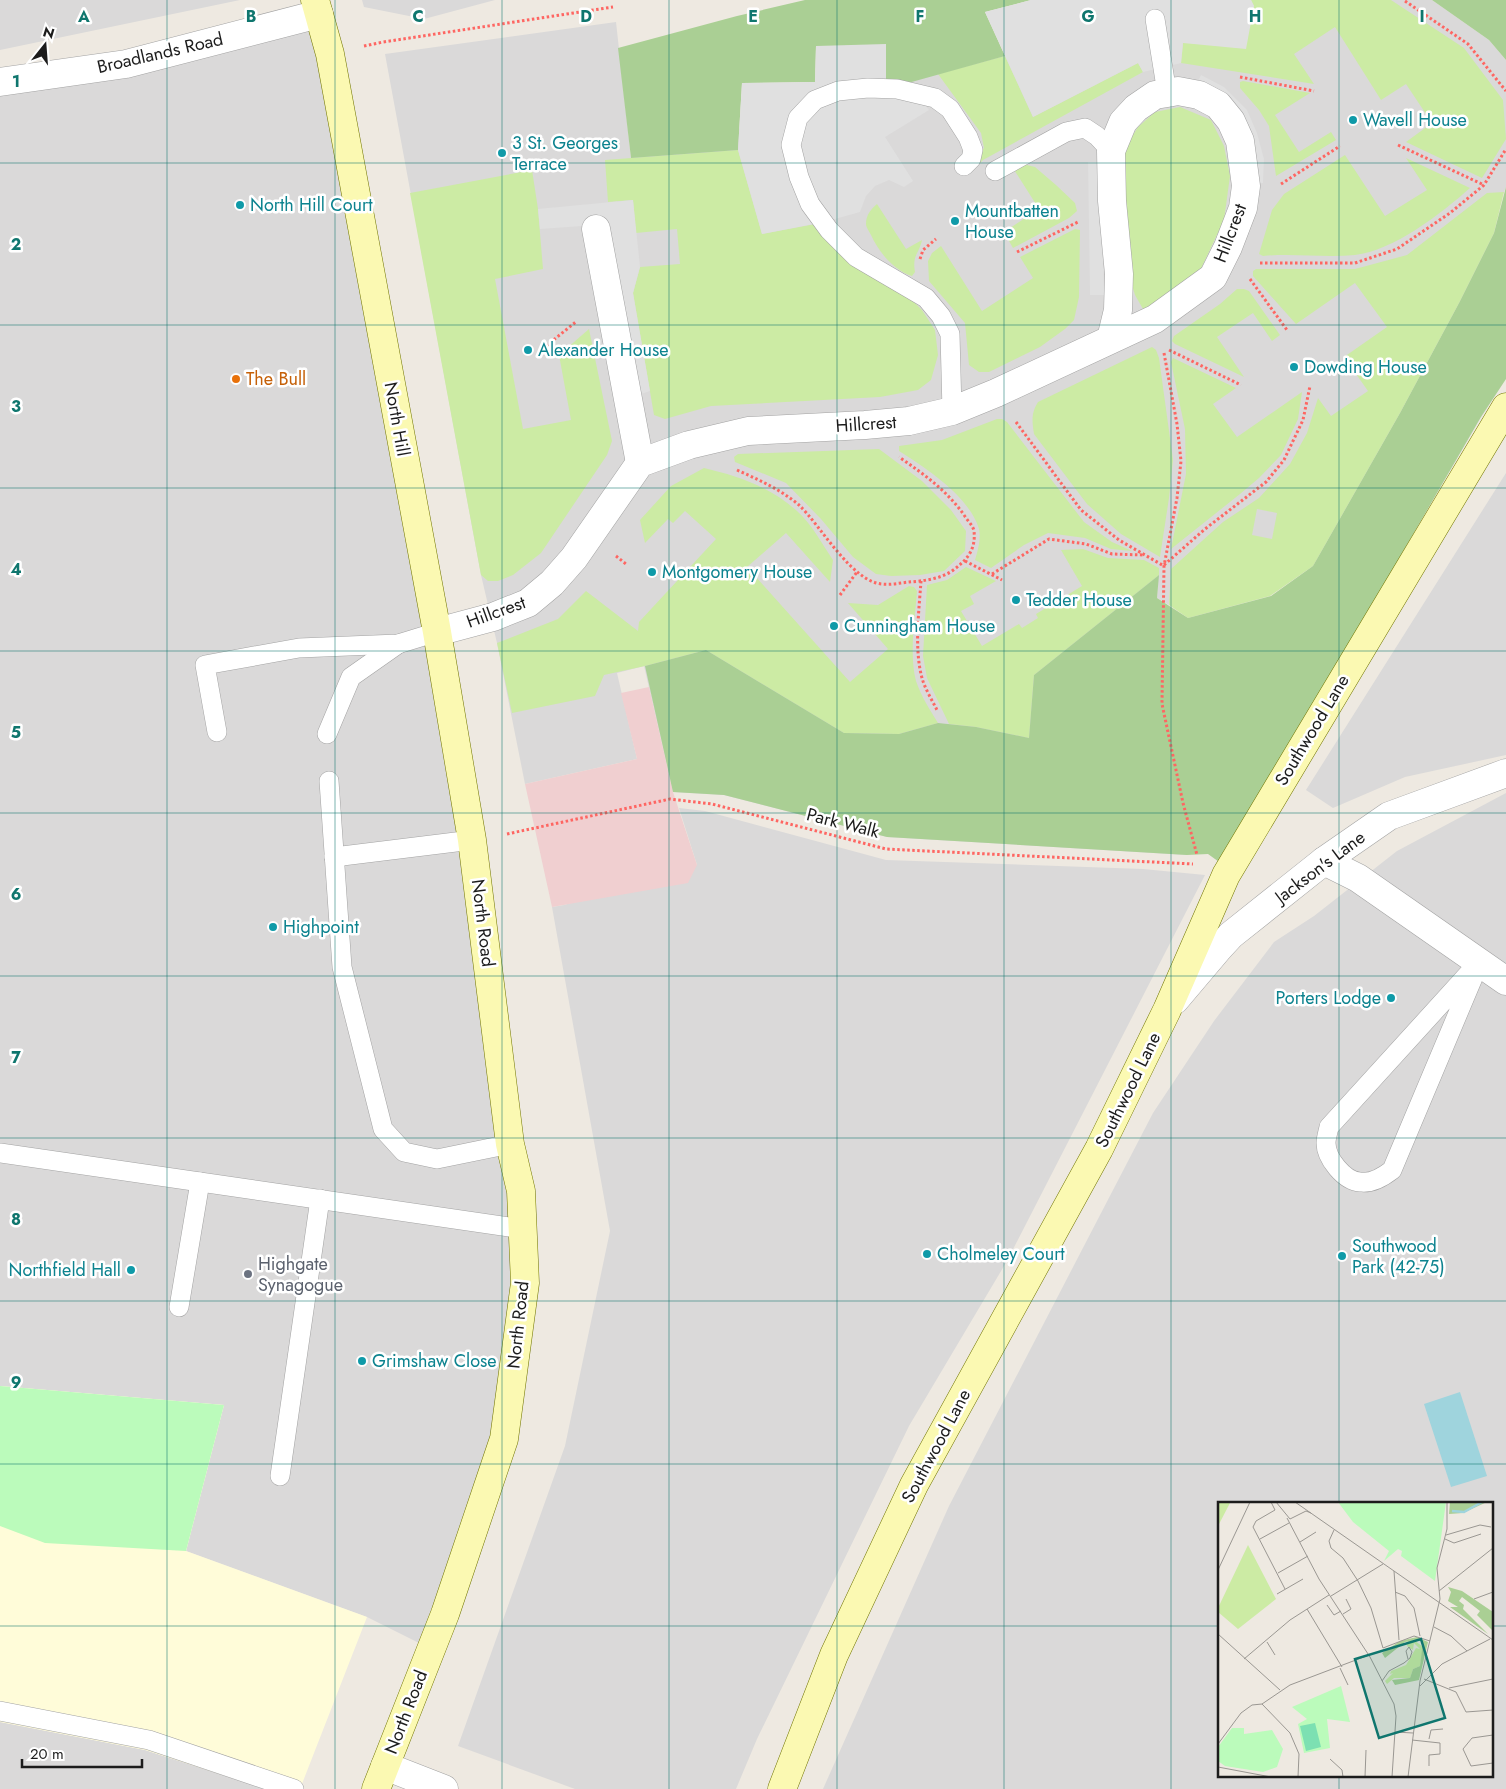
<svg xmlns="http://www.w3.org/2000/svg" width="1506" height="1789" viewBox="0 0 1506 1789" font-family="Jost,sans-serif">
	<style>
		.residential { fill: #dad9d9; fill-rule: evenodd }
		.commercial { fill: #f0cfd0 }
		.education { fill: #fffcd9 }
		.grass { fill: #cceba4; fill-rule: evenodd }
		.forest { fill: #aacf94 }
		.park { fill: #bbfbbb }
		.parking { fill: #e0e0e0 }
		.water { fill: #9fd4dd }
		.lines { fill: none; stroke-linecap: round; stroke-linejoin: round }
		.lane-casing { stroke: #a3a3a3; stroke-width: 20 }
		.street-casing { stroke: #a3a3a3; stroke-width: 29 }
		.secondary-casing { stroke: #717501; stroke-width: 29 }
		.path { stroke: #fe6662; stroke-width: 3; stroke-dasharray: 2.5 2.5; stroke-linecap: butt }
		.lane { stroke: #fff; stroke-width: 19 }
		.street { stroke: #fff; stroke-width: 28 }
		.secondary { stroke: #fbf9b2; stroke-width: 28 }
		.grid { fill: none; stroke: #0f766e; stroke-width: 1; stroke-opacity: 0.55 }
		.culture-dot { fill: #0f9aa8; stroke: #fff; stroke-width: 2 }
		.food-dot { fill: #e8710a; stroke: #fff; stroke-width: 2 }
		.worship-dot { fill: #6b7280; stroke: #fff; stroke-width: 2 }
		.labels { text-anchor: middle; stroke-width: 5; stroke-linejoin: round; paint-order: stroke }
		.street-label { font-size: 18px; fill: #1c1c1c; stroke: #fff }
		.culture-label { font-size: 18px; fill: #0d838f; stroke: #fff; text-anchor: start }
		.food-label { font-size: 18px; fill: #c56008; stroke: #fff; text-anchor: start }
		.worship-label { font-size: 18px; fill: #5b616d; stroke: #fff; text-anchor: start }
		.inset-river { fill: none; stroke: #9fd4dd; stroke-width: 2.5 }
		.inset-road { fill: none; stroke: #9a9792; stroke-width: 1 }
		.view { fill: #0f766e; fill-opacity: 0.15; stroke: #0f766e; stroke-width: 2.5 }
		.inset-edge { fill: none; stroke: #1c1c1c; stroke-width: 2.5 }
		.grid-label { font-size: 16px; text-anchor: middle; font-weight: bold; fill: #0f766e; stroke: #fff; stroke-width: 5; stroke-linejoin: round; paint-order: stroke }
	</style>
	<rect width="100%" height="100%" fill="#eee9e1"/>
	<g class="residential">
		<path d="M 0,0 L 240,0 L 0,50 Z"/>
		<path d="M 362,0 L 495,0 L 424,19 L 364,7 Z"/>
		<path d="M 1031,0 L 1432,0 L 1489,40 L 1506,60 L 1506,187 L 1504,192 L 1313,566 L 1169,605 L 1157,598 L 1158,576 L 1034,675 L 1175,805 L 1187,855 L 887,837 L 724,795 L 673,792 L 644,666 L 617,673 L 637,759 L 525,784 L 497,643 L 481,575 L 385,54 L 616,22 L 631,158 L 1004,56 Z"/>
		<path d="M 319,14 L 521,1191 L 504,1439 L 431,1649 L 367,1617 L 186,1551 L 224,1405 L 0,1386 L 0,82 Z"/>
		<path d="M 1506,473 L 1506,755 L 1405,777 L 1333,808 L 1306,790 Z"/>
		<path d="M 1506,793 L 1506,1789 L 823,1789 L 949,1506 L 1153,1113 L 1214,1021 L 1274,942 L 1314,916 L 1397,851 ZM 1220,1503 L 1492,1503 L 1492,1775 L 1220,1775 Z"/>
		<path d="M 679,808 L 705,811 L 886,860 L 1143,869 L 1205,875 L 1007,1261 L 909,1426 L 757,1739 L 736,1789 L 575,1789 L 458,1746 L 565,1446 L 610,1231 L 552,907 L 564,905 L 697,865 Z"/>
		<path d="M 0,1722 L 145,1750 L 266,1789 L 0,1789 Z"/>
	</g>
	<path class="commercial" d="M 649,687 L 673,792 L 697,865 L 688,883 L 552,907 L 525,784 L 637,759 L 621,693 Z"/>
	<path class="education" d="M 0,1386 L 224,1405 L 186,1551 L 367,1617 L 300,1789 L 266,1789 L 145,1750 L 0,1722 Z"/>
	<g class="grass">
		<path d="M 1251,0 L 1391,0 L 1464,48 L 1503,100 L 1506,139 L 1482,178 L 1406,142 L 1432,123 L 1406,84 L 1381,100 L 1335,27 L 1294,54 L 1314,84 L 1181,63 L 1183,43 L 1254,6 Z"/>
		<path d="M 1005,56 L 1033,117 L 1138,63 L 1143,72 L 983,160 L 969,174 L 966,170 L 984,148 L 981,133 L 938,74 Z"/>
		<path d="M 1243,81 L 1310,93 L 1275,115 L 1299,152 L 1331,132 L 1336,140 L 1276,176 L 1269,126 L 1259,110 L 1240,88 L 1240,82 Z"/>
		<path d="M 1180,107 L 1211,120 L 1224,146 L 1230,176 L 1224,220 L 1199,273 L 1157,305 L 1143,309 L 1135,295 L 1130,279 L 1123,151 L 1138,127 L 1155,112 Z"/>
		<path d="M 738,150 L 762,234 L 815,224 L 907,295 L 922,310 L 935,330 L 938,355 L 931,380 L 918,390 L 880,397 L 711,406 L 665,419 L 654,415 L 633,293 L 640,267 L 680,264 L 677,229 L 636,233 L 633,200 L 608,202 L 605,160 Z"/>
		<path d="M 1345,155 L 1385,216 L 1427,190 L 1406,158 L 1470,188 C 1442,213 1393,251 1355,255 C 1325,258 1293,253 1263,256 L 1259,254 L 1272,210 L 1284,194 Z"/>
		<path d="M 1023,164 L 1035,167 L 1056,185 L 1075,203 L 1077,211 L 1069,218 L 1013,248 L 1004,232 L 1039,209 L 1013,168 Z"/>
		<path d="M 532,170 L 538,209 L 543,269 L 495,279 L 523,429 L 571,420 L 559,355 L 589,329 L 612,441 L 607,455 L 541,553 L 513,575 L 498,581 L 488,581 L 481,575 L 410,193 Z"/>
		<path d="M 1504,192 L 1494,233 L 1459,303 L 1400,413 L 1313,566 L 1270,596 L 1188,618 L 1169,605 L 1171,569 L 1223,522 L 1259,498 L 1290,464 L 1307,433 L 1318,398 L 1331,416 L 1368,391 L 1344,357 L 1387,327 L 1355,283 L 1296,324 L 1253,276 L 1253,271 L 1256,269 L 1355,269 L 1407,255 L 1487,193 ZM 1257,509 L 1277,513 L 1272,539 L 1252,535 Z"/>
		<path d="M 877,204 L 906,249 L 922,240 C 919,254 912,255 915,272 L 912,276 C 893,270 879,252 871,235 C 869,231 866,227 866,224 C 866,215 871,209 877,204 Z"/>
		<path d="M 1075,229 L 1080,230 L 1079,297 L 1074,320 L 1065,329 L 1040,347 L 989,372 L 979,372 L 969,365 L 965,323 L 929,281 L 928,261 L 932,253 L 941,246 L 982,311 L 1033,278 L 1020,257 Z"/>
		<path d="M 1237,289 L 1244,289 L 1249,291 L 1280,335 L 1272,341 L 1253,313 L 1217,337 L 1244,377 L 1175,344 L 1172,341 L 1174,336 L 1220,304 Z"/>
		<path d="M 1152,347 L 1156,350 L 1159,358 L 1173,460 L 1169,498 L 1160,557 L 1121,534 L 1087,504 L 1034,434 C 1032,421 1031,413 1038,402 Z"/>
		<path d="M 1173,358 L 1236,388 L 1213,404 L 1237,437 L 1302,392 L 1298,419 L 1281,455 L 1259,478 L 1240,494 L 1171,549 L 1186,474 L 1185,429 L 1171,362 Z"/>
		<path d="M 997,419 L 1002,419 L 1007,422 L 1084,522 L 1112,542 L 1132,551 L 1111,549 L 1085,538 L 1048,533 L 1024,545 L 991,568 L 975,560 C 978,550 982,536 978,526 C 966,494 927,469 899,451 L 899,446 L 942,440 Z"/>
		<path d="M 879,449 L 922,481 L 951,510 L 966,531 L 965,551 L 944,571 L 920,575 L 891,576 L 876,574 L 853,557 L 821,519 L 786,483 L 735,462 L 734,457 L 738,454 Z"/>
		<path d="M 704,468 C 738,476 771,487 797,511 C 812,524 822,544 833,560 L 830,582 L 786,533 L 747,567 L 850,682 L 888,649 L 848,603 L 878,605 L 909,586 L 914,587 L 917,591 C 915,618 909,655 916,681 C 921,696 930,710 938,723 L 899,734 L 844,733 L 706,650 L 645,666 L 604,675 L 595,696 L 512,713 L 497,643 L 558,619 L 586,591 L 638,631 L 639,622 L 716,539 L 685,511 L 673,523 L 668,519 L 645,543 L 640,520 L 671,486 Z"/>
		<path d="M 1083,549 L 1108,558 L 1144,560 L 1159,568 L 1159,575 L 1034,675 L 1029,738 L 976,727 L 949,724 L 927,678 L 923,656 L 927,585 L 947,580 L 966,567 L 996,581 L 970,596 L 974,604 L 961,611 L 982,646 L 1019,624 L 1022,628 L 1038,618 L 1036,614 L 1082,586 L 1061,550 Z"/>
	</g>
	<g class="forest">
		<path d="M 805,0 L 1031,0 L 985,12 L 1005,56 L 908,83 L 886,81 L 816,46 L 815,82 L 742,83 L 738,150 L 631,158 L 618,48 L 737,16 Z"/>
		<path d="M 1432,0 L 1506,0 L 1506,60 L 1489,40 Z"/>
		<path d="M 1506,187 L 1506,379 L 1481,417 L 1222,864 L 1208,854 L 1187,855 L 887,837 L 724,795 L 673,792 L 645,666 L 706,650 L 844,733 L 899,734 L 938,723 L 976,727 L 1029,738 L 1034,675 L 1159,575 L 1157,598 L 1188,618 L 1271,596 L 1313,566 L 1400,413 L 1459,303 L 1494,233 Z"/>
	</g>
	<path class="park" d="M 0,1386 L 224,1405 L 186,1551 L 45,1543 L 0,1526 Z"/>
	<g class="parking">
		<path d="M 1031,0 L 1251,0 L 1254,6 L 1246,49 L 1183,43 L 1181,63 L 1143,72 L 1138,63 L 1033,117 L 985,12 Z"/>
		<path d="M 886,44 L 886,81 L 908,83 L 929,110 L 885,137 L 913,181 L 904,187 L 889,180 L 875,186 L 866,196 L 860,212 L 824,222 L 762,234 L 738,150 L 742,83 L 815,82 L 816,46 Z"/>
		<path d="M 1201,75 L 1224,87 L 1247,110 L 1257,133 L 1264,159 L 1263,183 L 1253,184 L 1195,87 Z"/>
		<path d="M 1088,162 L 1102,162 L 1104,295 L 1090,295 Z"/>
		<path d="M 633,200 L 640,267 L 633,293 L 650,391 L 635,396 L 610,224 L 540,229 L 538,209 Z"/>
	</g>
	<path class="water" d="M 1460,1392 L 1487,1476 L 1451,1487 L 1424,1404 Z"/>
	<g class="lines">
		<defs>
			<g id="lane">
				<path d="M 1155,19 L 1167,93"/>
				<path d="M 995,171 L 1066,132 L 1085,128 L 1097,136 L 1111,151"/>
				<path d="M 952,411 L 950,334 L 941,316 L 926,298 L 856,257 L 829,230 L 810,204 L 799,177 L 791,145 L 798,118 L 815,100 L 838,91 L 868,88 L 897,89 L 935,98 L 950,109 L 968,137 L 973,150 L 971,159 L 964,166"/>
				<path d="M 217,732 L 205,665 L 299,648 L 398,644 L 437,632"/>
				<path d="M 327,734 L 351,677 L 398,644"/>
				<path d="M 329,781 L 342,967 L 383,1129 L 404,1152 L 437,1159 L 510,1144"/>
				<path d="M 334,857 L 472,840"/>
				<path d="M 1480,961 L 1392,1170 C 1383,1177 1372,1184 1360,1182 C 1344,1181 1326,1158 1326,1143 C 1326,1138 1328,1132 1329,1127 Z"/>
				<path d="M 0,1153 L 523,1229"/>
				<path d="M 179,1307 L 200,1182"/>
				<path d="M 280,1476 L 320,1199"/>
				<path d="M 0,1711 L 149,1740 L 294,1789"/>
			</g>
			<g id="street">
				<path d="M 0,82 L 126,64 L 319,14"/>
				<path d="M 596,229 L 640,463"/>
				<path d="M 437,632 L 493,617 L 528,603 L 552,583 L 574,558 L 640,463 L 689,445 L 748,431 L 865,425 L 909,421 L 952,411 L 996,393 L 1155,319 L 1213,277 L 1228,247 L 1243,208 L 1246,186 L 1240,141 L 1231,121 L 1218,105 L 1199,95 L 1178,91 L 1167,93 L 1155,95 L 1136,108 L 1123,122 L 1111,151 L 1112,201 L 1119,274 L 1118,310 L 1111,339"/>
				<path d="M 1324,861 L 1358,878 L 1506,981"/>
				<path d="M 1175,1000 L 1219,948 L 1231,935 L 1324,861 L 1389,816 L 1506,773"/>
				<path d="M 385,1766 L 444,1789"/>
			</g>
			<g id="secondary">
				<path d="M 315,0 L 330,54 L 437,632 L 472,840 L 510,1144 L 521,1191 L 525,1283 L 504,1439 L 445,1614 L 376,1789"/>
				<path d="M 782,1789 L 834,1655 L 914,1485 L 1099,1149 L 1167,1010 L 1226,875 L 1506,407"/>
			</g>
		</defs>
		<use href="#lane" class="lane-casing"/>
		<use href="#street" class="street-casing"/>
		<use href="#secondary" class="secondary-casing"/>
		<g class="path">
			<path d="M 1405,1 L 1468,44 L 1506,91"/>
			<path d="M 364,46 L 383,42 L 613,7"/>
			<path d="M 1240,77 L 1314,91"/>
			<path d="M 1398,145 L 1484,185"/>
			<path d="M 1281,184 L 1340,146"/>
			<path d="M 1017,252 L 1078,222"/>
			<path d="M 920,259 L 923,250 L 936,239"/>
			<path d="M 1260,263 L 1355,263 L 1397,249 L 1450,213 L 1484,185 L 1506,149"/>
			<path d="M 1250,279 L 1287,330"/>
			<path d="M 546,346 L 577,321"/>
			<path d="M 1169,350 L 1241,385"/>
			<path d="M 1164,353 L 1177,424 L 1181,461 L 1177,498 L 1164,566 L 1162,704 L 1183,803 L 1197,855"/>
			<path d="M 1016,422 L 1081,510 L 1119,540 L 1164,566"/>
			<path d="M 737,470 C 759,480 780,489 799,505 C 821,526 852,582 882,584 C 891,585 900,583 909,582 C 923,581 940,579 952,571 C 967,560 976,550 974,531 C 973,526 969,522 966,518 C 949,492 925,475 899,457"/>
			<path d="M 616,556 L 626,564"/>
			<path d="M 965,561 L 1002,580"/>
			<path d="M 1164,565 L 1205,529 L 1266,482 L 1284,460 L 1303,420 L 1310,386"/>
			<path d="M 992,574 L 1049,539 L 1086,544 L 1112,554 L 1144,555"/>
			<path d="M 921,581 C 919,611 914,649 922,678 C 925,689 932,700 937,710"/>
			<path d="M 840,595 L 857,572"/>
			<path d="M 507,834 L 670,799 L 712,804 L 886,849 L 1193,864"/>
		</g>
		<use href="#lane" class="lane"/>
		<use href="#street" class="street"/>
		<use href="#secondary" class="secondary"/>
	</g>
	<path class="grid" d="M 167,0 L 167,1789M 335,0 L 335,1789M 502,0 L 502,1789M 669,0 L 669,1789M 837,0 L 837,1789M 1004,0 L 1004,1789M 1171,0 L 1171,1789M 1339,0 L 1339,1503M 0,163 L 1506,163M 0,325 L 1506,325M 0,488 L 1506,488M 0,651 L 1506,651M 0,813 L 1506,813M 0,976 L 1506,976M 0,1138 L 1506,1138M 0,1301 L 1506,1301M 0,1464 L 1506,1464M 0,1626 L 1220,1626M 1492,1626 L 1506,1626M 1339,1775 L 1339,1789"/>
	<g class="culture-dot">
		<circle cx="1353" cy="120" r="5"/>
		<circle cx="502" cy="153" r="5"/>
		<circle cx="240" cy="205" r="5"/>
		<circle cx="955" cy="221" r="5"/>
		<circle cx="528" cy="350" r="5"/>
		<circle cx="1294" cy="367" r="5"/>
		<circle cx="652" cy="572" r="5"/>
		<circle cx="1016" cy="600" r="5"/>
		<circle cx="834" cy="626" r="5"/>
		<circle cx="273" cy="927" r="5"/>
		<circle cx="1391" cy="998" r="5"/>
		<circle cx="927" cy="1254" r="5"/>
		<circle cx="1342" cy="1256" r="5"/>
		<circle cx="131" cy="1270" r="5"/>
		<circle cx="362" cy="1361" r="5"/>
	</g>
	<circle class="food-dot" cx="236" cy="379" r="5"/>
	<circle class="worship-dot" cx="248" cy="1274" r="5"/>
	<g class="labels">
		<g class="street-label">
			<text transform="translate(160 53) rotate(-13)" y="6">Broadlands Road</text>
			<text transform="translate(1230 233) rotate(-69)" y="6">Hillcrest</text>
			<text transform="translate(397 419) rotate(80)" y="6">North Hill</text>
			<text transform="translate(866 424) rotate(-4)" y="6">Hillcrest</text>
			<text transform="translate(496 612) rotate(-20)" y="6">Hillcrest</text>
			<text transform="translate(1312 730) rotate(-59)" y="6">Southwood Lane</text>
			<text transform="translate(843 823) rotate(14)" y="6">Park Walk</text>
			<text transform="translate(1320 867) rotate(-37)" y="6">Jackson's Lane</text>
			<text transform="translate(483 923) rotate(83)" y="6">North Road</text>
			<text transform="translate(1128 1090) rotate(-64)" y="6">Southwood Lane</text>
			<text transform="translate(518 1325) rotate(-84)" y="6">North Road</text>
			<text transform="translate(936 1446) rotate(-62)" y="6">Southwood Lane</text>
			<text transform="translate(406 1712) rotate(-69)" y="6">North Road</text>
		</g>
		<g class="culture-label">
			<text x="1363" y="126">Wavell House</text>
			<text x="512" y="149">3 St. Georges<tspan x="512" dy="21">Terrace</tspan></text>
			<text x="250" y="211">North Hill Court</text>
			<text x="965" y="217">Mountbatten<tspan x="965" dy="21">House</tspan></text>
			<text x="538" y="356">Alexander House</text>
			<text x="1304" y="373">Dowding House</text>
			<text x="662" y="578">Montgomery House</text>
			<text x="1026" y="606">Tedder House</text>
			<text x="844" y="632">Cunningham House</text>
			<text x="283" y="933">Highpoint</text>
			<text x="1381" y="1004" text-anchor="end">Porters Lodge</text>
			<text x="1352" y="1252">Southwood<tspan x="1352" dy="21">Park (42-75)</tspan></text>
			<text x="937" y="1260">Cholmeley Court</text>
			<text x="121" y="1276" text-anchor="end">Northfield Hall</text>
			<text x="372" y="1367">Grimshaw Close</text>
		</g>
		<g class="food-label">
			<text x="246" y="385">The Bull</text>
		</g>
		<g class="worship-label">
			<text x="258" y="1270">Highgate<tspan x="258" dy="21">Synagogue</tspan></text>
		</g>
	</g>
	<g transform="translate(1218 1502)">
		<rect width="275" height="275" fill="#eee9e1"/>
		<path d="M 0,0 L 12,1 L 0,24 ZM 30,43 L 58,97 L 20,127 L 0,110 L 0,106 ZM 196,138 L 205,145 L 202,164 L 195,167 L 192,176 L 176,176 L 169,182 L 167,179 L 175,171 L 172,172 L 173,169 L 188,163 L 198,146 L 202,147 L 196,141 L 195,148 L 189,144 L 190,139 Z" fill="#cceba4"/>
		<path d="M 232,0 L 269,0 L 245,11 L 231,12 ZM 230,85 L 244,89 L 275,110 L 275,129 L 259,113 L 262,109 L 244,95 L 241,99 L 246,103 L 245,107 L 270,132 L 232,105 L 240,105 L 230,99 L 233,90 ZM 199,135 L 210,140 L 201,178 L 177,183 L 174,178 L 192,176 L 195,167 L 202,164 L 205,140 L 199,138 L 187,140 L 167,156 L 164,151 L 182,139 Z" fill="#aacf94"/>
		<path d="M 120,0 L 228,0 L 217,79 L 183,54 L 184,49 L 180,47 L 166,59 L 171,49 L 135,20 ZM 123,184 L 132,220 L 109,217 L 112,246 L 86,251 L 80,222 L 89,217 L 74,205 ZM 14,226 L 26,226 L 26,232 L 54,228 L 65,247 L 59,265 L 45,270 L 7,264 L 0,259 L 0,245 Z" fill="#bbfbbb"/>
		<path d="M 97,221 L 103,245 L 88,249 L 82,224 Z" fill="#7ce0b2"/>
		<path class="inset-river" d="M 234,9 L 246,10 L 264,0"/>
		<path class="inset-road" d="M 53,0 L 57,8 L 38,19 L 35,25 L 67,87M 58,0 L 72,17 L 88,9 L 93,11M 77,0 L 275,138M 69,16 L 101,77 L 152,155 L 176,202 L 178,214 L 174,275M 116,28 L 111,39 L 113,46 L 125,56 L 140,79 L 153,106 L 165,146 L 196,134 L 212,139M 228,33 L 262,23 L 273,25M 42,37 L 71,21M 227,37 L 236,41 L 263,32M 82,40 L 98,30M 0,68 L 32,0M 176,69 L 181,138M 60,71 L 90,54M 221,89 L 275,46M 177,90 L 187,94 L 196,106 L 202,134M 59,92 L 85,77M 113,94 L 165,62M 256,97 L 275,90M 109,103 L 116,113 L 123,109M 89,107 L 124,165M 125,112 L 133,107 L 128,97M 216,125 L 233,134 L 249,149M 0,132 L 62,188M 275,139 L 275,157M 49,140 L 57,153M 26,157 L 72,118 L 111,93M 122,166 L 130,183M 206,177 L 238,190 L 248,210 L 275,208M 164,179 L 171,169 L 184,162 L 186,161 L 192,156 L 194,150 L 191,145 L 188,149 L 190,157M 202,184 L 224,162 L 272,137M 231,186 L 275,177M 44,202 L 72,183 L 151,153M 177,230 L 195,231M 275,233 L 254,236 L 245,247 L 253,264 L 275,261M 211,237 L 213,228 L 225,227M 194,238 L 222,241 L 222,252 L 211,253 L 211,264M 0,242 L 23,211 L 34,203 L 44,202 L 72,231 L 81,252 L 80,275M 112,257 L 124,268 L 125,275M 0,265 L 53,275M 147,275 L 148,248M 190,275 L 202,179 L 222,97 L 219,66 L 229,27 L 229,0"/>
		<path class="view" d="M 203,137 L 227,216 L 161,236 L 137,157 Z"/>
		<rect width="275" height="275" class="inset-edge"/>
	</g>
	<g class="grid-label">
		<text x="84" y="22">A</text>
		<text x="251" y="22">B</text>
		<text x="418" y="22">C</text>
		<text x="586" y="22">D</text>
		<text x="753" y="22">E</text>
		<text x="920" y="22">F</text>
		<text x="1088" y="22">G</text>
		<text x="1255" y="22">H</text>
		<text x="1422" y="22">I</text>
		<text x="16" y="87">1</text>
		<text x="16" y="250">2</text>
		<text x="16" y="412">3</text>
		<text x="16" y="575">4</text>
		<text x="16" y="738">5</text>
		<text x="16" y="900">6</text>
		<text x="16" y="1063">7</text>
		<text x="16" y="1225">8</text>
		<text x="16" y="1388">9</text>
	</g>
	<g transform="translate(45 45) rotate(17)" stroke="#ffffff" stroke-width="4" paint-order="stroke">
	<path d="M0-4L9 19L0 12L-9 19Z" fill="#1c1c1c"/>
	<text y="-8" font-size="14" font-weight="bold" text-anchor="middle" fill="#1c1c1c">N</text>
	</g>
	<path d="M22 1759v8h120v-8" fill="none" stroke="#1c1c1c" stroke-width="2.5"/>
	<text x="30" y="1759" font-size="15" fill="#1c1c1c" stroke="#ffffff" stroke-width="4" paint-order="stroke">20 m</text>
</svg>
